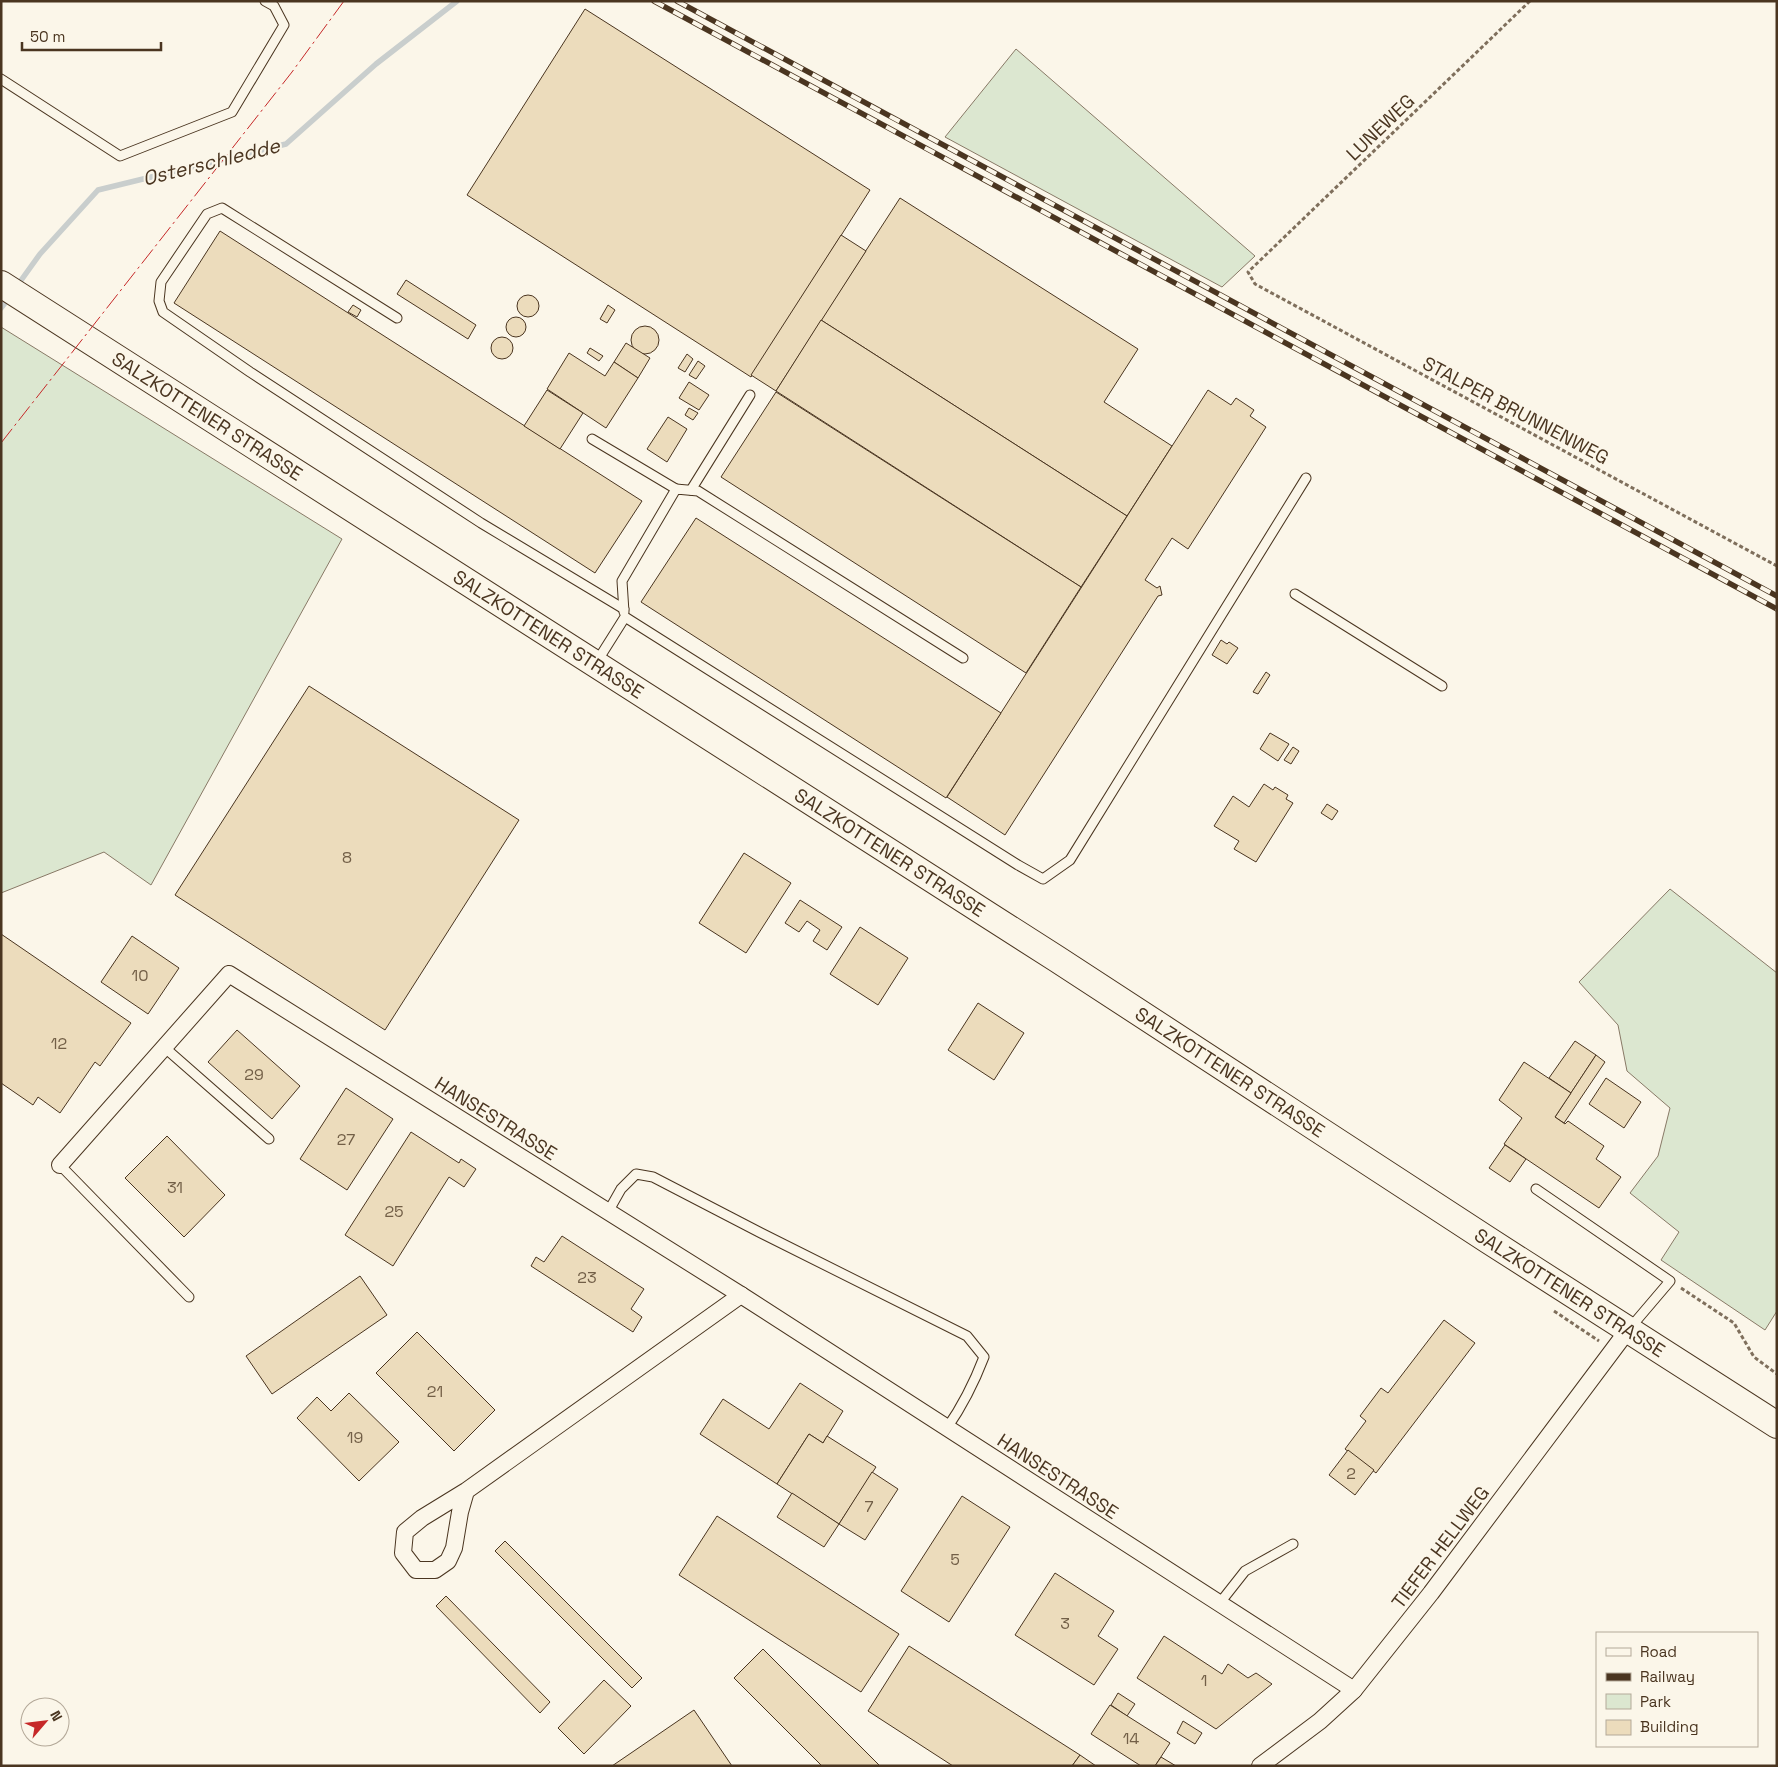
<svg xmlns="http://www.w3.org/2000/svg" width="1778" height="1767" viewBox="0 0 1778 1767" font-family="'Space Grotesk',sans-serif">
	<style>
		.green { fill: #dce7d0; stroke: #887966 }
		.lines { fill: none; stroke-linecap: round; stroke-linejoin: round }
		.stream { stroke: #c9cecd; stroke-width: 5.5 }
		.building { fill: #ecdcbc; stroke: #4a3520 }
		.service-casing { stroke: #4a3520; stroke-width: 11 }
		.minor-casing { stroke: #4a3520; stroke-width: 18 }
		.primary-casing { stroke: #4a3520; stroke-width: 28 }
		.path { stroke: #7f6f5c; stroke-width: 3; stroke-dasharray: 4 2.5; stroke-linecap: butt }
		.service { stroke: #fbf6e9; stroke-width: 9 }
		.minor { stroke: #fbf6e9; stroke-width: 16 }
		.primary { stroke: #fbf6e9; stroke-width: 26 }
		.rail-casing { stroke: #4a3520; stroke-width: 5.5 }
		.rail { stroke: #fbf6e9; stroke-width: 4; stroke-dasharray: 11; stroke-linecap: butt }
		.power { stroke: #c62828; stroke-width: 1; stroke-dasharray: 18 4 2.5 4; stroke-linecap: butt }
		.labels { text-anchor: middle; stroke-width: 4; stroke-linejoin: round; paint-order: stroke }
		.number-label { font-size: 16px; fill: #725f47 }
		.street-label { font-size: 19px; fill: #4a3520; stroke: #fbf6e9 }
		.water-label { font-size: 20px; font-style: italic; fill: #4a3520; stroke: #fbf6e9 }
	</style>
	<rect width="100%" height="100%" fill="#fbf6e9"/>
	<g class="green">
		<path d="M 1016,49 L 1255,256 L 1222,287 L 945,137 Z"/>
		<path d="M 1,327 L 342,539 L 151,885 L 104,852 L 1,893 Z"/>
		<path d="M 1670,889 L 1777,973 L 1777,1311 L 1765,1330 L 1661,1260 L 1679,1232 L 1630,1193 L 1658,1156 L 1670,1108 L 1627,1071 L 1618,1025 L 1579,982 Z"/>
	</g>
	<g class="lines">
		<g class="stream">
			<path d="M 17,286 L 40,254 L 98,190 L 286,144 L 376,64 L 457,1"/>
			<path d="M 1,308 L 9,298"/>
		</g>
	</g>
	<g class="building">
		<path d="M 585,9 L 870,190 L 751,377 L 467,195 Z"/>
		<path d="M 900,198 L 1138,349 L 1104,402 L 1172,446 L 1127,516 L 821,320 Z"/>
		<path d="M 220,231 L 642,501 L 595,573 L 174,303 Z"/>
		<path d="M 841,235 L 866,251 L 776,391 L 751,375 Z"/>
		<path d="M 406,280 L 476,325 L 468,339 L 397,294 Z"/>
		<circle cx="528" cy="306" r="11"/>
		<path d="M 353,305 L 361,310 L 357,317 L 348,312 Z"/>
		<path d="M 608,305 L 615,310 L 607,323 L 600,319 Z"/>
		<circle cx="516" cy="327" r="10"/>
		<path d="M 821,320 L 1127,516 L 1081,587 L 776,391 Z"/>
		<circle cx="645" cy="340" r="14"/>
		<circle cx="502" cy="348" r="11"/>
		<path d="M 626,343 L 650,358 L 638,378 L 614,362 Z"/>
		<path d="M 590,348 L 603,356 L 599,361 L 587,353 Z"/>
		<path d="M 569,353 L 605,376 L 614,362 L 638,378 L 606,428 L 547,389 Z"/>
		<path d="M 687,354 L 693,359 L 685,372 L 678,368 Z"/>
		<path d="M 698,361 L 705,366 L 696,379 L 689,375 Z"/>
		<path d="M 689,382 L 709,395 L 699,410 L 679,398 Z"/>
		<path d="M 547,390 L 583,413 L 560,449 L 524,426 Z"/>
		<path d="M 1208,390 L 1231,405 L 1236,398 L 1254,410 L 1250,416 L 1266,427 L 1188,549 L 1172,538 L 1145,580 L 1157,588 L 1160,586 L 1162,595 L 1158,596 L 1005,835 L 947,797 Z"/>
		<path d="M 776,392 L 1081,587 L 1026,673 L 721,477 Z"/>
		<path d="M 689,408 L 698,413 L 693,420 L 685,415 Z"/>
		<path d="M 668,417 L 687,429 L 667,462 L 647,449 Z"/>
		<path d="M 696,518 L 1001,713 L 946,798 L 641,602 Z"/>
		<path d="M 1221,640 L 1227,644 L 1229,642 L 1238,648 L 1227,664 L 1212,655 Z"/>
		<path d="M 1266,672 L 1270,675 L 1258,694 L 1253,692 Z"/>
		<path d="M 309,686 L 519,820 L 385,1030 L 175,895 Z"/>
		<path d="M 1270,733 L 1289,744 L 1278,761 L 1260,749 Z"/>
		<path d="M 1293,747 L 1299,751 L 1291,764 L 1284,760 Z"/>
		<path d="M 1264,784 L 1273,790 L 1275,787 L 1288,795 L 1286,799 L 1293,803 L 1256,862 L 1234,849 L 1239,841 L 1214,826 L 1233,796 L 1249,807 Z"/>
		<path d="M 1327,804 L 1338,811 L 1332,820 L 1321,813 Z"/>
		<path d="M 744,853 L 791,883 L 746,953 L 699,923 Z"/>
		<path d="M 800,900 L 842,927 L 827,950 L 813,941 L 820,930 L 807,921 L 799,932 L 785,923 Z"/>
		<path d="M 860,927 L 908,958 L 878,1005 L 830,974 Z"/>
		<path d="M 1,934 L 131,1023 L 100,1066 L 95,1062 L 60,1113 L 38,1097 L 33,1105 L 1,1083 Z"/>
		<path d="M 132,936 L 179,968 L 148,1014 L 101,982 Z"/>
		<path d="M 978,1003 L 1024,1033 L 994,1080 L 948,1050 Z"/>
		<path d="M 237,1030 L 300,1086 L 272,1119 L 208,1062 Z"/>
		<path d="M 1575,1041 L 1596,1055 L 1571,1093 L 1549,1078 Z"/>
		<path d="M 1596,1055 L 1605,1062 L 1564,1123 L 1555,1117 Z"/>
		<path d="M 1524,1062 L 1571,1093 L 1555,1117 L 1565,1124 L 1568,1121 L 1604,1146 L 1596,1159 L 1621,1177 L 1599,1208 L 1504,1144 L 1522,1118 L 1499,1100 Z"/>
		<path d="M 1606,1078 L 1641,1102 L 1624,1128 L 1589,1104 Z"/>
		<path d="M 346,1088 L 393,1119 L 347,1190 L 300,1159 Z"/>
		<path d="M 411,1132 L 459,1163 L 461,1159 L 476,1169 L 464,1187 L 449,1177 L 393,1266 L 345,1235 Z"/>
		<path d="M 167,1136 L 225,1195 L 184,1237 L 125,1178 Z"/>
		<path d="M 1505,1145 L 1526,1159 L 1510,1182 L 1489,1168 Z"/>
		<path d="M 562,1236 L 644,1289 L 631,1309 L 642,1317 L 633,1332 L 531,1266 L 536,1257 L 544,1262 Z"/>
		<path d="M 360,1276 L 387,1315 L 272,1394 L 246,1356 Z"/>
		<path d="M 1444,1320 L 1475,1343 L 1376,1473 L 1345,1449 L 1366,1421 L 1360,1416 L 1381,1388 L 1388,1393 Z"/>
		<path d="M 417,1332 L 495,1410 L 454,1451 L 376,1373 Z"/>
		<path d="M 800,1383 L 843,1411 L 823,1443 L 809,1434 L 777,1484 L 700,1434 L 723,1399 L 769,1429 Z"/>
		<path d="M 349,1393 L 399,1442 L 359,1481 L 297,1418 L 317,1397 L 331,1411 Z"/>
		<path d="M 809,1434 L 823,1443 L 827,1436 L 876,1467 L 839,1524 L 777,1484 Z"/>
		<path d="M 1348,1450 L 1374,1470 L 1355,1495 L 1329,1475 Z"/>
		<path d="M 872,1472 L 898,1489 L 865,1540 L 839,1524 Z"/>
		<path d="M 792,1493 L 839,1524 L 824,1547 L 777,1517 Z"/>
		<path d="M 962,1496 L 1010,1527 L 949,1622 L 901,1591 Z"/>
		<path d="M 717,1516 L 899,1634 L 861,1692 L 679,1575 Z"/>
		<path d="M 505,1541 L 642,1678 L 632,1688 L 495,1551 Z"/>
		<path d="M 1055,1573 L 1114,1611 L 1098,1636 L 1118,1649 L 1094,1685 L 1015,1635 Z"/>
		<path d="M 446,1596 L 550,1702 L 540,1713 L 436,1606 Z"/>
		<path d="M 1164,1636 L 1222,1674 L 1228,1664 L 1248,1678 L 1256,1673 L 1272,1684 L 1216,1729 L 1137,1678 Z"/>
		<path d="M 909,1646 L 1080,1755 L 1072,1766 L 953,1766 L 868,1711 Z"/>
		<path d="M 763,1649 L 880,1766 L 822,1766 L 734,1678 Z"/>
		<path d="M 604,1680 L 631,1706 L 584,1754 L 558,1728 Z"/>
		<path d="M 1118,1693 L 1135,1704 L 1127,1716 L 1111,1705 Z"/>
		<path d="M 1110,1705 L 1170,1743 L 1155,1766 L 1141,1766 L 1091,1734 Z"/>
		<path d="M 694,1710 L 732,1766 L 612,1766 Z"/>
		<path d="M 1183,1721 L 1202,1733 L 1195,1744 L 1177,1733 Z"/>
		<path d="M 1080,1755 L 1096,1766 L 1072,1766 Z"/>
		<path d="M 1161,1757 L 1176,1766 L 1155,1766 Z"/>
	</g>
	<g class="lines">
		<defs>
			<g id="service">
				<path d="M 1,79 L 120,156 L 232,112 L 284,25 L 274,6 L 265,1"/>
				<path d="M 397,318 L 222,208 L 207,214 L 161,282 L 159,301 L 163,312 L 250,372 L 481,523 L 624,609"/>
				<path d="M 592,439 L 676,489"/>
				<path d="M 691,490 L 750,395"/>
				<path d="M 1295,594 L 1442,686"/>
				<path d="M 624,612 L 622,581 L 676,489 L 698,491 L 963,658"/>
				<path d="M 596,663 L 625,617 L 1018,865 L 1043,879 L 1070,860 L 1306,478"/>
				<path d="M 164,1047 L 269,1139"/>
				<path d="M 60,1165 L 189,1297"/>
				<path d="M 1536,1189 L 1670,1281 L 1630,1328"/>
				<path d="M 608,1212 L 621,1189 L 636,1174 L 653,1177 L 761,1233 L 967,1336 L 984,1357 C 974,1383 963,1405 947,1428"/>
				<path d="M 1219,1604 L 1245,1571 L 1293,1544"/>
			</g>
			<g id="minor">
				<path d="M 60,1165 L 229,974 L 741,1295 L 1354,1690"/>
				<path d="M 466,1491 L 460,1512 L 454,1548 L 448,1561 L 435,1570 L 416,1570 L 403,1553 L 405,1532 L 422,1518 L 466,1491 L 741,1295"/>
				<path d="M 1260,1766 L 1320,1721 L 1354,1690 L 1431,1593 L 1628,1330"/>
			</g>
			<g id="primary">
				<path id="s1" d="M 1,284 L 1057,959 L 1488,1240 L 1777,1425"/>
			</g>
		</defs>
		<use href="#service" class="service-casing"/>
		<use href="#minor" class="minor-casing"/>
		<use href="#primary" class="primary-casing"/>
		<g class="path">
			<path d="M 1530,1 L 1248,272 L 1255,284 L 1777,566"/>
			<path d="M 1681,1288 L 1734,1323 L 1754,1357 L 1777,1374"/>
			<path d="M 1554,1311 L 1599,1341"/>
		</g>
		<use href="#service" class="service"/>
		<use href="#minor" class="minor"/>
		<use href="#primary" class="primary"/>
		<defs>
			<g id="rail">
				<path d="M 654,1 L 1777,609"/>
				<path d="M 677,1 L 1777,596"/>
			</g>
		</defs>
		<use href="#rail" class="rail-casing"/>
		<use href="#rail" class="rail"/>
		<path class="power" d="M 1,443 L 292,72 L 344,1"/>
	</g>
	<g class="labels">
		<g class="number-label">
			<text x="347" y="863">8</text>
			<text x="140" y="981">10</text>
			<text x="59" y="1049">12</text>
			<text x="254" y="1080">29</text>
			<text x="346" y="1145">27</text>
			<text x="175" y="1193">31</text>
			<text x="394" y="1217">25</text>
			<text x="587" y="1283">23</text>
			<text x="435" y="1397">21</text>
			<text x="355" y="1443">19</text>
			<text x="1351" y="1479">2</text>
			<text x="869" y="1512">7</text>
			<text x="955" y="1565">5</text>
			<text x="1065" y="1629">3</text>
			<text x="1204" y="1686">1</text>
			<text x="1131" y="1744">14</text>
		</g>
		<g class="street-label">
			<text transform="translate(1380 127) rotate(-44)" y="7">LUNEWEG</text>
			<text transform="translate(1516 410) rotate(28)" y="7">STALPER BRUNNENWEG</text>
			<text dy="7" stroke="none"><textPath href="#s1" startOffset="245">SALZKOTTENER STRASSE</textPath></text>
			<text dy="7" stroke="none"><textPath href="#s1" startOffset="650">SALZKOTTENER STRASSE</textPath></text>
			<text dy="7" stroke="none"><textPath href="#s1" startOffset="1055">SALZKOTTENER STRASSE</textPath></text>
			<text dy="7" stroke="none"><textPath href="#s1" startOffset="1460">SALZKOTTENER STRASSE</textPath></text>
			<text transform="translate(496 1118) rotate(32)" y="7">HANSESTRASSE</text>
			<text dy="7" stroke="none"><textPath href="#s1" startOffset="1865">SALZKOTTENER STRASSE</textPath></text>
			<text transform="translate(1058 1476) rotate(33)" y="7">HANSESTRASSE</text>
			<text transform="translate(1440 1547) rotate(-53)" y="7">TIEFER HELLWEG</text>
		</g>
		<g class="water-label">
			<text transform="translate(211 162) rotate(-14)" y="7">Osterschledde</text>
		</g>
	</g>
	<rect width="1778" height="1767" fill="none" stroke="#4a3520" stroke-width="5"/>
	<rect x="1596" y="1632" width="162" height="115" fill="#fbf6e9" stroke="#b4a999"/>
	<rect x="1606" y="1648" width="25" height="8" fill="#fbf6e9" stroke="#b4a999"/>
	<text x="1640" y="1657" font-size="15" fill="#4a3520">Road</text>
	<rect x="1606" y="1673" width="25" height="8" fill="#4a3520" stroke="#b4a999"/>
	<text x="1640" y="1682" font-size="15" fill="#4a3520">Railway</text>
	<rect x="1606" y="1694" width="25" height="15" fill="#dce7d0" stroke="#b4a999"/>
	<text x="1640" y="1707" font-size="15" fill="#4a3520">Park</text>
	<rect x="1606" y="1720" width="25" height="15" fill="#ecdcbc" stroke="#b4a999"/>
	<text x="1640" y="1732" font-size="15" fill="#4a3520">Building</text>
	<g transform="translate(45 1722) rotate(62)"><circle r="24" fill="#fbf6e9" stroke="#b4a999"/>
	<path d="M0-4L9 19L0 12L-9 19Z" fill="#c62828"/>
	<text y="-8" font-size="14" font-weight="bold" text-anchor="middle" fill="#4a3520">N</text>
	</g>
	<path d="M22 42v8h139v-8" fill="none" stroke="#4a3520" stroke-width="2.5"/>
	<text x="30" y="42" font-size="15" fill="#4a3520" stroke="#fbf6e9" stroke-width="4" paint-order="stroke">50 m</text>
</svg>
